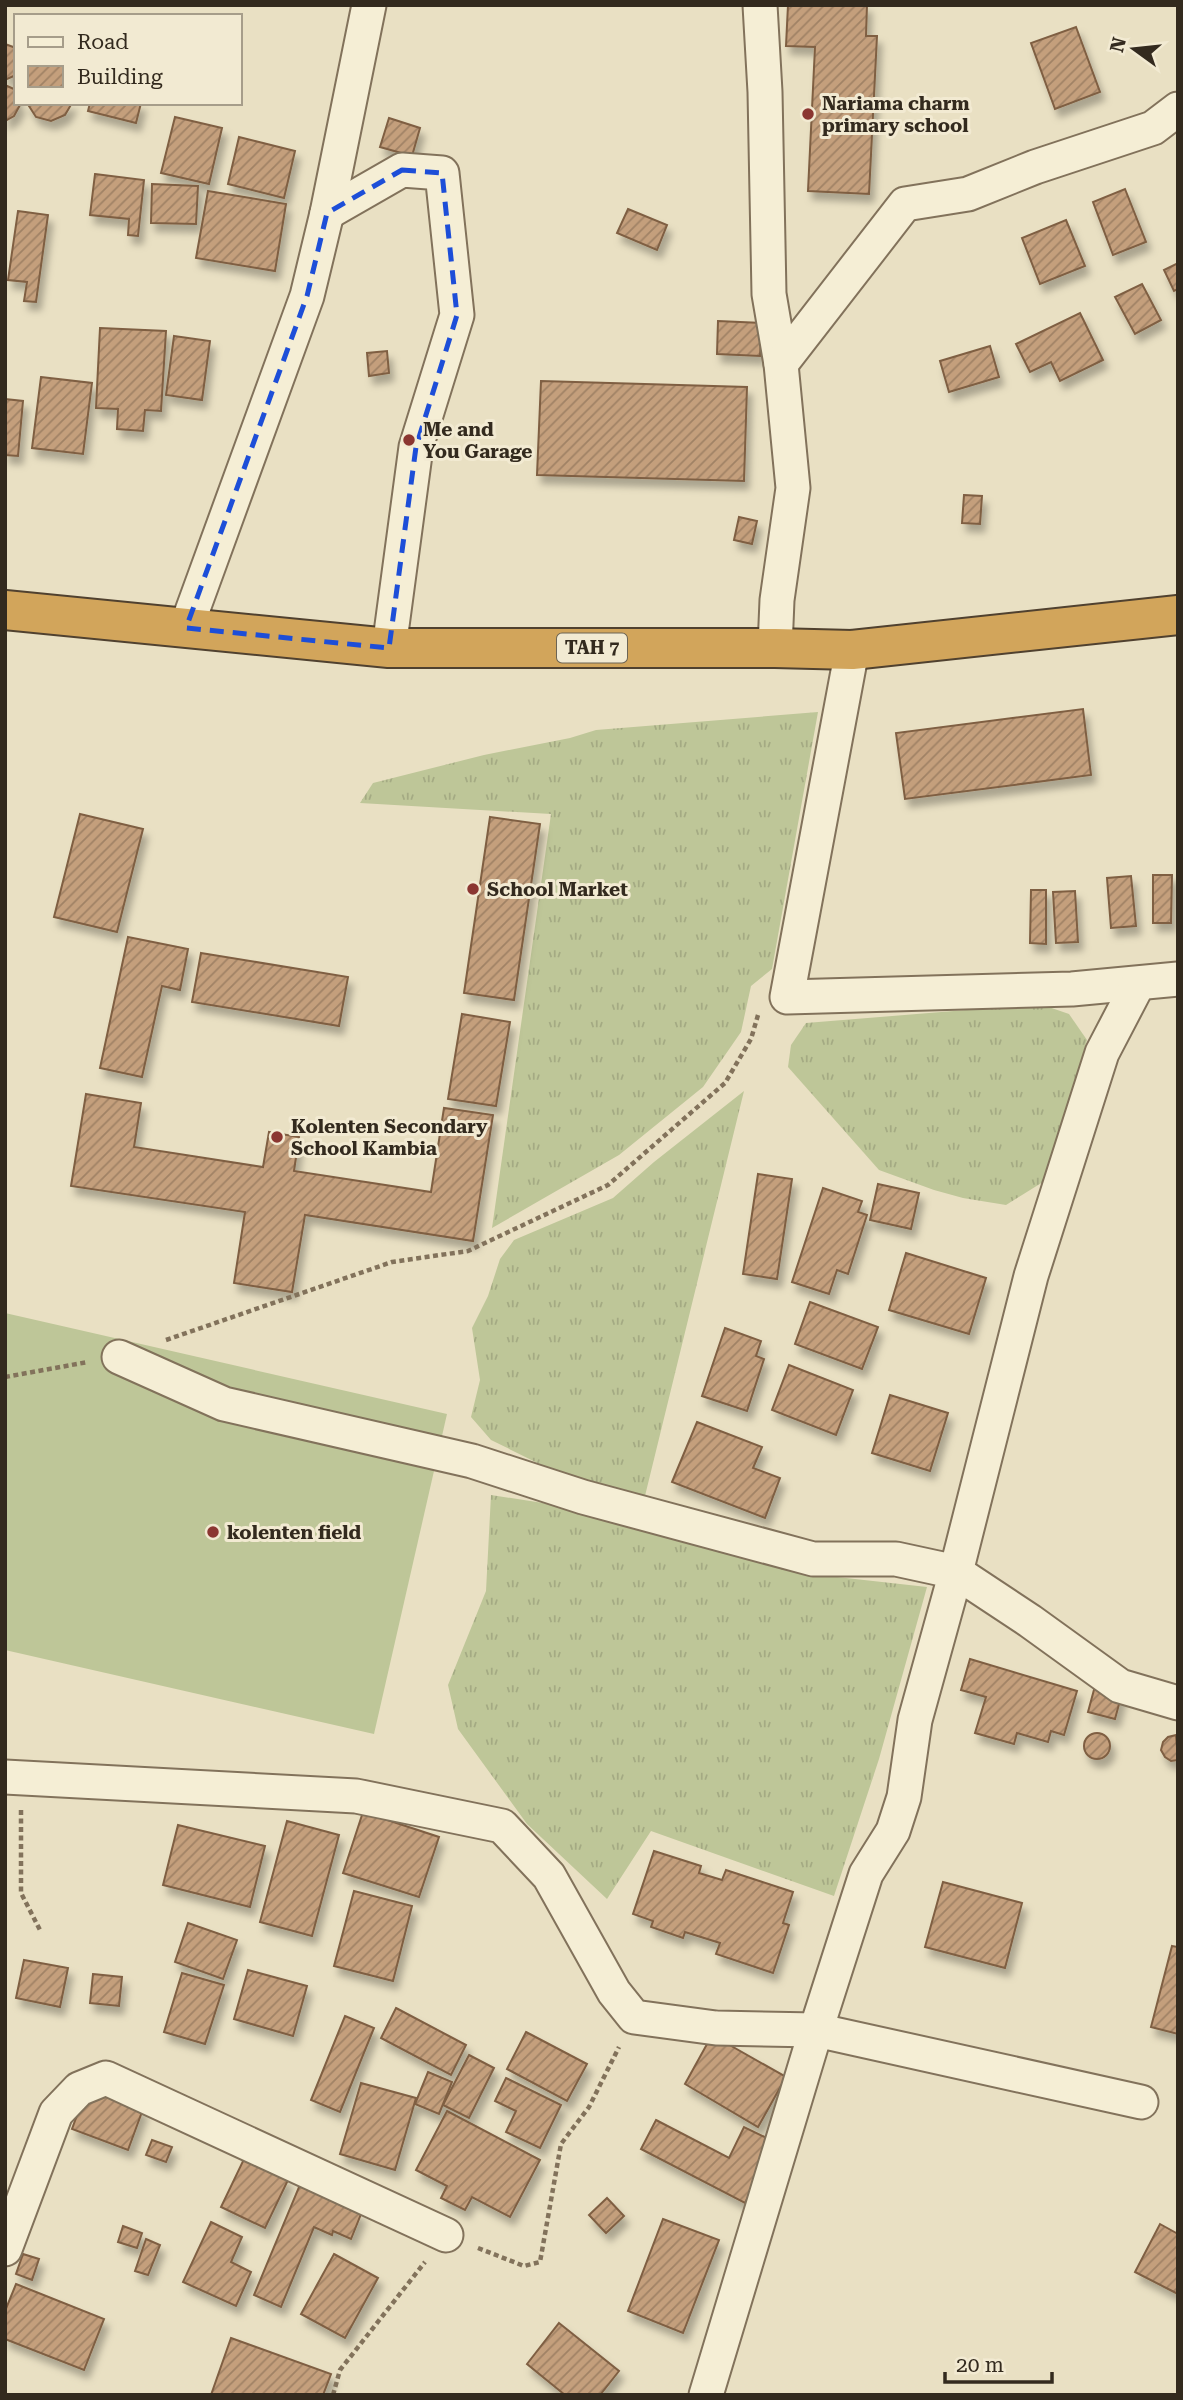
<svg xmlns="http://www.w3.org/2000/svg" width="1183" height="2400" viewBox="0 0 1183 2400" font-family="'Roboto Serif',serif">
	<style>
		.grass { fill: url(#grass-tufts) }
		.garden { fill: #bec698 }
		.building { fill: url(#building-hatch); stroke: #7f5f43; stroke-width: 2; filter: url(#shadow) }
		.lines { fill: none; stroke-linecap: round; stroke-linejoin: round }
		.street-casing { stroke: #82725b; stroke-width: 37 }
		.highway-casing { stroke: #50412f; stroke-width: 42 }
		.path { stroke: #82725b; stroke-width: 4.5; stroke-dasharray: 5 3.5; stroke-linecap: butt }
		.street { stroke: #f5eed5; stroke-width: 33 }
		.highway { stroke: #d2a55b; stroke-width: 38 }
		.marked { fill: none; stroke: #1d4ed8; stroke-width: 5; stroke-dasharray: 14 9; stroke-linejoin: round }
		.poi-dot { fill: #8b3631; stroke: #f2ead2; stroke-width: 2.5 }
		.labels { text-anchor: middle; stroke-width: 6; stroke-linejoin: round; paint-order: stroke }
		.shield { fill: #f2ead2; stroke: #6c6454; stroke-width: 2 }
		.shield-label { font-size: 18px; font-weight: bold; fill: #332a1e }
		.poi-label { font-size: 19px; font-weight: bold; fill: #332a1e; stroke: #f2ead2; text-anchor: start }
	</style>
	<defs>
		<pattern id="grass-tufts" width="24" height="20" patternUnits="userSpaceOnUse" patternTransform="scale(1.75)"><rect width="24" height="20" fill="#bec698"/><path d="M3 7l-1-3M5 7V3M7 7l1-3M15 17l-1-3M17 17v-4M19 17l1-3" fill="none" stroke="#a4aa83"/></pattern>
		<pattern id="building-hatch" width="6" height="6" patternUnits="userSpaceOnUse" patternTransform="scale(1.75)"><rect width="6" height="6" fill="#c49f7c"/><path d="M-1 1l2-2M0 6l6-6M5 7l2-2" fill="none" stroke="#a08265"/></pattern>
		<filter id="shadow"><feDropShadow dx="4.5" dy="8" stdDeviation="3.5" flood-color="#0004"/></filter>
	</defs>
	<rect width="100%" height="100%" fill="#e9e0c3"/>
	<g class="grass">
		<path d="M 818,712 L 772,969 L 751,986 L 741,1032 L 703,1087 L 619,1155 L 492,1228 L 551,814 L 360,803 L 373,783 L 484,755 L 570,738 L 596,730 Z"/>
		<path d="M 1040,1004 L 1069,1014 L 1087,1040 L 1048,1173 L 1043,1182 L 1006,1205 L 963,1198 L 934,1190 L 879,1170 L 788,1067 L 791,1045 L 806,1023 Z"/>
		<path d="M 744,1091 L 644,1500 L 564,1476 L 491,1440 L 471,1417 L 480,1380 L 472,1328 L 488,1296 L 500,1259 L 514,1240 L 613,1198 L 654,1162 Z"/>
		<path d="M 491,1495 L 543,1503 L 810,1574 L 927,1587 L 879,1759 L 834,1896 L 651,1831 L 607,1899 L 527,1824 L 458,1729 L 448,1685 L 486,1591 Z"/>
	</g>
	<path class="garden" d="M 5,1313 L 447,1414 L 374,1734 L 5,1650 Z"/>
	<g class="building">
		<path d="M 788,5 L 867,5 L 866,36 L 877,36 L 869,194 L 808,191 L 815,47 L 786,46 Z"/>
		<path d="M 1076,27 L 1100,92 L 1055,109 L 1031,43 Z"/>
		<path d="M 5,44 L 16,48 L 16,75 L 7,79 L 5,79 Z"/>
		<path d="M 5,85 L 16,90 L 16,103 L 20,103 L 20,105 L 14,116 L 5,121 Z"/>
		<path d="M 27,103 L 72,103 L 65,115 L 51,121 L 36,117 Z"/>
		<path d="M 90,103 L 141,103 L 136,123 L 88,111 Z"/>
		<path d="M 175,117 L 222,128 L 209,184 L 161,173 Z"/>
		<path d="M 389,118 L 420,128 L 412,156 L 380,147 Z"/>
		<path d="M 239,137 L 295,151 L 284,198 L 228,184 Z"/>
		<path d="M 95,174 L 144,180 L 138,236 L 128,235 L 129,219 L 90,215 Z"/>
		<path d="M 152,184 L 198,186 L 196,224 L 151,223 Z"/>
		<path d="M 1125,189 L 1146,242 L 1113,255 L 1093,202 Z"/>
		<path d="M 208,191 L 286,204 L 275,271 L 196,258 Z"/>
		<path d="M 628,209 L 667,225 L 657,250 L 617,233 Z"/>
		<path d="M 18,211 L 48,215 L 36,302 L 24,301 L 27,282 L 8,280 Z"/>
		<path d="M 1066,220 L 1085,266 L 1040,284 L 1022,238 Z"/>
		<path d="M 1178,263 L 1178,289 L 1174,291 L 1164,270 Z"/>
		<path d="M 1142,284 L 1161,320 L 1135,334 L 1115,297 Z"/>
		<path d="M 1080,313 L 1103,360 L 1060,381 L 1051,362 L 1030,372 L 1016,344 Z"/>
		<path d="M 718,321 L 762,323 L 760,356 L 717,354 Z"/>
		<path d="M 100,328 L 166,331 L 161,411 L 145,410 L 143,431 L 117,429 L 118,409 L 96,408 Z"/>
		<path d="M 174,336 L 210,341 L 202,400 L 166,395 Z"/>
		<path d="M 990,346 L 999,377 L 949,392 L 940,361 Z"/>
		<path d="M 387,351 L 389,373 L 369,376 L 367,353 Z"/>
		<path d="M 41,377 L 92,383 L 83,454 L 32,448 Z"/>
		<path d="M 541,381 L 747,387 L 744,481 L 537,475 Z"/>
		<path d="M 5,399 L 23,401 L 18,456 L 5,455 Z"/>
		<path d="M 964,495 L 982,496 L 980,524 L 962,523 Z"/>
		<path d="M 739,517 L 757,521 L 752,544 L 734,540 Z"/>
		<path d="M 1083,709 L 1091,775 L 905,799 L 896,733 Z"/>
		<path d="M 80,814 L 143,829 L 117,932 L 54,917 Z"/>
		<path d="M 490,817 L 540,824 L 514,1000 L 464,993 Z"/>
		<path d="M 1153,875 L 1172,875 L 1171,923 L 1153,923 Z"/>
		<path d="M 1131,876 L 1136,926 L 1111,928 L 1107,878 Z"/>
		<path d="M 1031,890 L 1046,890 L 1046,944 L 1030,943 Z"/>
		<path d="M 1075,891 L 1078,942 L 1056,943 L 1053,892 Z"/>
		<path d="M 128,937 L 188,949 L 180,990 L 162,986 L 142,1077 L 100,1068 Z"/>
		<path d="M 201,953 L 348,977 L 339,1026 L 192,1002 Z"/>
		<path d="M 462,1014 L 510,1022 L 496,1106 L 448,1099 Z"/>
		<path d="M 86,1094 L 141,1103 L 134,1147 L 263,1167 L 269,1132 L 299,1137 L 294,1171 L 431,1192 L 444,1108 L 493,1115 L 473,1241 L 305,1215 L 292,1292 L 234,1283 L 245,1212 L 71,1186 Z"/>
		<path d="M 758,1174 L 792,1179 L 777,1279 L 743,1274 Z"/>
		<path d="M 878,1184 L 919,1193 L 911,1229 L 870,1220 Z"/>
		<path d="M 823,1188 L 862,1201 L 858,1212 L 867,1215 L 848,1274 L 837,1270 L 829,1294 L 792,1282 Z"/>
		<path d="M 906,1253 L 986,1278 L 969,1334 L 889,1310 Z"/>
		<path d="M 810,1302 L 878,1327 L 862,1369 L 795,1344 Z"/>
		<path d="M 725,1328 L 761,1341 L 756,1356 L 764,1359 L 747,1411 L 702,1396 Z"/>
		<path d="M 789,1365 L 853,1390 L 836,1435 L 772,1410 Z"/>
		<path d="M 890,1395 L 948,1413 L 930,1471 L 872,1453 Z"/>
		<path d="M 697,1422 L 762,1447 L 753,1468 L 780,1478 L 765,1518 L 672,1482 Z"/>
		<path d="M 970,1659 L 1077,1691 L 1064,1735 L 1051,1731 L 1048,1742 L 1017,1733 L 1014,1744 L 975,1733 L 986,1697 L 961,1690 Z"/>
		<path d="M 1095,1686 L 1122,1693 L 1115,1719 L 1088,1712 Z"/>
		<circle cx="1097" cy="1746" r="13"/>
		<path d="M 1176,1735 L 1178,1760 L 1171,1761 L 1165,1757 L 1161,1750 L 1163,1742 L 1168,1737 Z"/>
		<path d="M 363,1812 L 439,1837 L 419,1897 L 343,1873 Z"/>
		<path d="M 287,1821 L 339,1835 L 312,1936 L 260,1922 Z"/>
		<path d="M 178,1825 L 265,1846 L 250,1907 L 163,1885 Z"/>
		<path d="M 654,1851 L 701,1866 L 699,1873 L 722,1880 L 726,1870 L 793,1892 L 783,1923 L 789,1925 L 773,1973 L 716,1954 L 720,1943 L 685,1932 L 683,1938 L 651,1927 L 653,1921 L 633,1914 Z"/>
		<path d="M 943,1882 L 1022,1903 L 1005,1968 L 925,1947 Z"/>
		<path d="M 354,1891 L 412,1906 L 393,1981 L 334,1966 Z"/>
		<path d="M 188,1923 L 237,1940 L 223,1979 L 175,1962 Z"/>
		<path d="M 1172,1946 L 1178,1947 L 1178,2034 L 1151,2027 Z"/>
		<path d="M 24,1960 L 68,1968 L 60,2007 L 16,1998 Z"/>
		<path d="M 248,1970 L 307,1986 L 293,2036 L 234,2019 Z"/>
		<path d="M 182,1973 L 224,1985 L 205,2044 L 164,2032 Z"/>
		<path d="M 93,1974 L 122,1977 L 119,2006 L 90,2003 Z"/>
		<path d="M 396,2008 L 466,2045 L 451,2075 L 381,2038 Z"/>
		<path d="M 345,2016 L 374,2028 L 340,2112 L 311,2100 Z"/>
		<path d="M 526,2032 L 587,2064 L 567,2101 L 507,2069 Z"/>
		<path d="M 712,2035 L 786,2077 L 758,2127 L 685,2084 Z"/>
		<path d="M 469,2055 L 494,2068 L 469,2118 L 443,2105 Z"/>
		<path d="M 428,2072 L 452,2082 L 439,2114 L 415,2104 Z"/>
		<path d="M 506,2078 L 561,2105 L 540,2148 L 506,2132 L 516,2111 L 495,2101 Z"/>
		<path d="M 361,2083 L 416,2098 L 395,2170 L 340,2154 Z"/>
		<path d="M 87,2088 L 143,2109 L 128,2150 L 72,2129 Z"/>
		<path d="M 447,2111 L 540,2160 L 510,2217 L 472,2197 L 465,2210 L 441,2198 L 447,2186 L 416,2170 Z"/>
		<path d="M 656,2120 L 729,2158 L 744,2127 L 777,2143 L 745,2203 L 641,2149 Z"/>
		<path d="M 152,2140 L 172,2147 L 166,2162 L 146,2155 Z"/>
		<path d="M 244,2159 L 288,2180 L 265,2228 L 221,2207 Z"/>
		<path d="M 304,2175 L 345,2192 L 340,2205 L 361,2214 L 351,2239 L 333,2231 L 332,2235 L 314,2227 L 281,2307 L 254,2295 Z"/>
		<path d="M 607,2198 L 624,2216 L 606,2233 L 589,2215 Z"/>
		<path d="M 663,2219 L 719,2240 L 683,2333 L 628,2311 Z"/>
		<path d="M 211,2222 L 242,2237 L 231,2262 L 251,2272 L 236,2306 L 183,2282 Z"/>
		<path d="M 1160,2224 L 1178,2234 L 1178,2294 L 1135,2272 Z"/>
		<path d="M 123,2226 L 142,2233 L 137,2248 L 118,2242 Z"/>
		<path d="M 146,2239 L 160,2245 L 148,2275 L 135,2271 Z"/>
		<path d="M 23,2254 L 39,2259 L 32,2280 L 16,2274 Z"/>
		<path d="M 334,2254 L 378,2278 L 345,2338 L 301,2314 Z"/>
		<path d="M 16,2284 L 104,2319 L 84,2370 L 5,2339 L 5,2311 Z"/>
		<path d="M 559,2323 L 619,2371 L 600,2395 L 565,2395 L 527,2364 Z"/>
		<path d="M 231,2338 L 331,2374 L 323,2395 L 211,2395 Z"/>
	</g>
	<g class="lines">
		<defs>
			<g id="street">
				<path d="M 760,5 L 765,92 L 769,294 L 781,364 L 793,488 L 777,600 L 775,648"/>
				<path d="M 327,213 L 402,170 L 442,173 L 457,315 L 416,447 L 389,648"/>
				<path d="M 781,364 L 905,204 L 968,194 L 1035,167 L 1153,128 L 1178,109"/>
				<path d="M 186,628 L 307,296 L 327,213 L 369,5"/>
				<path d="M 852,650 L 787,997 L 1072,989 L 1178,979"/>
				<path d="M 119,1357 L 224,1404 L 472,1461 L 583,1497 L 813,1559 L 896,1559 L 956,1572 L 1030,1621 L 1120,1686 L 1178,1703"/>
				<path d="M 5,1777 L 356,1796 L 502,1826 L 549,1876 L 614,1992 L 634,2017 L 716,2028 L 816,2030 L 866,1874 L 893,1831 L 904,1797 L 915,1720 L 956,1572 L 1031,1276 L 1102,1053 L 1138,984"/>
				<path d="M 5,2249 L 56,2113 L 79,2089 L 106,2078 L 446,2235"/>
				<path d="M 706,2395 L 816,2030 L 1141,2102"/>
			</g>
			<path id="highway" d="M 5,610 L 389,648 L 775,648 L 852,650 L 1178,615"/>
		</defs>
		<use href="#street" class="street-casing"/>
		<use href="#highway" class="highway-casing"/>
		<g class="path">
			<path d="M 166,1340 L 392,1262 L 468,1251 L 608,1185 L 725,1083 L 751,1039 L 758,1015"/>
			<path d="M 5,1377 L 88,1362"/>
			<path d="M 21,1810 L 21,1893 L 40,1930"/>
			<path d="M 478,2248 L 524,2266 L 540,2262 L 561,2144 L 589,2107 L 619,2047"/>
			<path d="M 333,2395 L 340,2370 L 425,2262"/>
		</g>
		<use href="#street" class="street"/>
		<use href="#highway" class="highway"/>
	</g>
	<path class="marked" d="M 402,170 L 442,173 L 457,315 L 416,447 L 389,648 L 186,628 L 307,296 L 327,213 Z"/>
	<g class="poi-dot">
		<circle cx="808" cy="114" r="7"/>
		<circle cx="409" cy="440" r="7"/>
		<circle cx="473" cy="889" r="7"/>
		<circle cx="277" cy="1137" r="7"/>
		<circle cx="213" cy="1532" r="7"/>
	</g>
	<g class="labels">
		<rect class="shield" x="557" y="633.5" width="70" height="29" rx="5"/>
		<g class="shield-label">
			<text x="592" y="654">TAH 7</text>
		</g>
		<g class="poi-label">
			<text x="822" y="110">Nariama charm<tspan x="822" dy="22">primary school</tspan></text>
			<text x="423" y="436">Me and<tspan x="423" dy="22">You Garage</tspan></text>
			<text x="487" y="896">School Market</text>
			<text x="291" y="1133">Kolenten Secondary<tspan x="291" dy="22">School Kambia</tspan></text>
			<text x="227" y="1539">kolenten field</text>
		</g>
	</g>
	<rect width="1183" height="2400" fill="none" stroke="#332a1e" stroke-width="14"/>
	<rect x="14" y="14" width="228" height="91" fill="#f2ead2" stroke="#a69d8a" stroke-width="2"/>
	<rect x="28" y="37" width="35" height="10" fill="#f5eed5" stroke="#a69d8a" stroke-width="2"/>
	<text x="77" y="49" font-size="21" fill="#332a1e">Road</text>
	<rect x="28" y="66" width="35" height="21" fill="url(#building-hatch)" stroke="#a69d8a" stroke-width="2"/>
	<text x="77" y="84" font-size="21" fill="#332a1e">Building</text>
	<g transform="translate(1134 49) rotate(285)" stroke="#f2ead2" stroke-width="5" paint-order="stroke">
	<path d="M0-5L12 26L0 18L-12 26Z" fill="#332a1e"/>
	<text y="-10" font-size="19" font-weight="bold" text-anchor="middle" fill="#332a1e">N</text>
	</g>
	<path d="M945 2372v10h107v-10" fill="none" stroke="#332a1e" stroke-width="3.5"/>
	<text x="956" y="2372" font-size="21" fill="#332a1e" stroke="#f2ead2" stroke-width="5" paint-order="stroke">20 m</text>
</svg>
